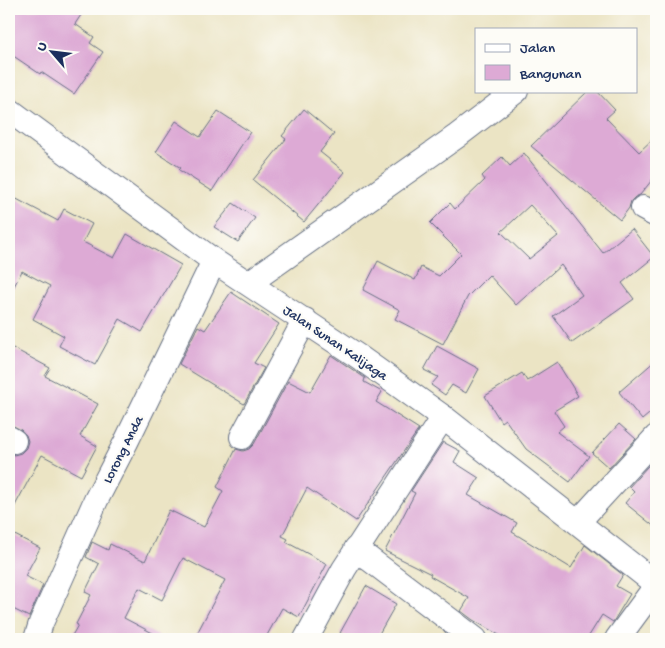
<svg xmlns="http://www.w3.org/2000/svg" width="665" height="648" viewBox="0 0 665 648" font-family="'Gochi Hand',sans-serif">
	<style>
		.building { fill: #ddaad5; fill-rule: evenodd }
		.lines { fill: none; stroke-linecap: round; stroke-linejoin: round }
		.minor-casing { stroke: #646e82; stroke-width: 26 }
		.minor { stroke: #fff; stroke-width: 24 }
		.labels { text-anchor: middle; stroke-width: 4.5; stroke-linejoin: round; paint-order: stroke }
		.street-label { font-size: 14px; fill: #1b2f5e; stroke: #fdfcf7 }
	</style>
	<rect width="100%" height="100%" fill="#fdfcf7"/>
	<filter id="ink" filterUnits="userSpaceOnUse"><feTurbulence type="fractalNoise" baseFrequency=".02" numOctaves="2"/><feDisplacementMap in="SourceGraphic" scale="10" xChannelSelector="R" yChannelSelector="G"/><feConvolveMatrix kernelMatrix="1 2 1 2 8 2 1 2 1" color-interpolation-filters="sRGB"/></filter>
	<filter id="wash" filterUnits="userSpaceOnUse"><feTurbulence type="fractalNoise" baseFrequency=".0096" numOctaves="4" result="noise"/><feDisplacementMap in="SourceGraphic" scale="20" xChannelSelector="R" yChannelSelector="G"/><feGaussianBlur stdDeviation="1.12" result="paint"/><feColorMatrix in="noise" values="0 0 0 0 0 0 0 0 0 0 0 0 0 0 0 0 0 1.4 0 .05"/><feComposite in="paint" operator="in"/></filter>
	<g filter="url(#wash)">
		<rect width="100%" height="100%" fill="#ebe4c4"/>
		<g id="blocks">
			<g class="building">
				<path d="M 9,9 L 85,9 L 75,24 L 94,37 L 90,43 L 103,52 L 74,94 L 41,72 L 40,74 L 9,53 Z"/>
				<path d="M 588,91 L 597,91 L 615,110 L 606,118 L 639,152 L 656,136 L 656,175 L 640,195 L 635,197 L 631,201 L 629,208 L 620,220 L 531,146 Z"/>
				<path d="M 304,109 L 334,134 L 320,152 L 345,172 L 304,222 L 253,180 L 286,139 L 282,136 Z"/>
				<path d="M 218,111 L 250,132 L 212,191 L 179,170 L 181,168 L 156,152 L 176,121 L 200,137 Z"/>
				<path d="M 524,153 L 603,253 L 632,229 L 654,257 L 622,283 L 634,299 L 572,343 L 553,316 L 582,295 L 561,265 L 516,305 L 489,275 L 468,296 L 443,344 L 395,319 L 400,310 L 363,290 L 378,261 L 415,280 L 421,267 L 439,276 L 461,254 L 430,223 L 450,203 L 455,209 L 485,180 L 482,176 L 502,157 L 510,166 ZM 530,205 L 558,236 L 529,259 L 501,232 Z"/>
				<path d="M 9,195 L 58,221 L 64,209 L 92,224 L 83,242 L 114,258 L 127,234 L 181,265 L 142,332 L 120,319 L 95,365 L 59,346 L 64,336 L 33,319 L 50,286 L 22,271 L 9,296 Z"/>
				<path d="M 233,203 L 255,218 L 238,242 L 214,227 Z"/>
				<path d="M 231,292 L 279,324 L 254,363 L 264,368 L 244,404 L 179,364 L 198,326 L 205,330 Z"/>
				<path d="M 9,346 L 50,368 L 45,376 L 98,404 L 80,436 L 97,446 L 81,476 L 42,455 L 9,517 L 9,453 L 14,455 L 21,453 L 26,448 L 28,441 L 26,435 L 21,430 L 9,424 Z"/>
				<path d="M 437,346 L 479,369 L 466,393 L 452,385 L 445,395 L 431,385 L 438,377 L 424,370 Z"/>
				<path d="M 331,355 L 365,378 L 364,382 L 382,392 L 376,402 L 419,429 L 356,521 L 307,488 L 282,536 L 288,539 L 286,542 L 327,564 L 299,617 L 282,608 L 265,639 L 194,639 L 225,580 L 183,558 L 162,600 L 139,588 L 124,618 L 164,639 L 70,639 L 78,625 L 76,624 L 91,595 L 85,592 L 99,564 L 86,557 L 92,542 L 108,550 L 110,544 L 145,561 L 169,510 L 204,527 L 223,491 L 217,487 L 236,449 L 243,451 L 249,449 L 254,444 L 288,381 L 310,392 Z"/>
				<path d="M 656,360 L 656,408 L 642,420 L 619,392 Z"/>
				<path d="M 557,362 L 578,396 L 554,411 L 564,426 L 557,432 L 589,456 L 570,482 L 526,449 L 505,419 L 501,422 L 485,396 L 522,373 L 527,381 Z"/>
				<path d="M 619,424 L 636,439 L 609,468 L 592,453 Z"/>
				<path d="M 443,442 L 460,451 L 454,462 L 479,478 L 468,495 L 517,523 L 512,532 L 571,568 L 585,545 L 623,575 L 616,586 L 630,594 L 613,622 L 602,615 L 587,639 L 506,639 L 473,620 L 461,611 L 469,598 L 430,576 L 431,574 L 385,551 L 415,493 L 411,491 Z"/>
				<path d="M 656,457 L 656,528 L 625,503 L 634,492 L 629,487 Z"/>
				<path d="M 9,532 L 40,548 L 25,576 L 43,585 L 29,617 L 9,607 Z"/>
				<path d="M 366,586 L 396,604 L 376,639 L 351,639 L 340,633 Z"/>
			</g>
		</g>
	</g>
	<g filter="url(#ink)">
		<use href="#blocks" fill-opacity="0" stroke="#646e82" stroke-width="1"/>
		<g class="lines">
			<defs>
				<g id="minor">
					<path d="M 9,110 L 214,261 L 359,357 L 443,417 L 656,584"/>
					<path d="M 643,208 L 656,215"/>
					<path d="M 249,283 L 457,136 L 516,91"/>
					<path d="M 242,437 L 305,320"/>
					<path d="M 9,438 L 14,441"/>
					<path d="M 578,522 L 656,437"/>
					<path d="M 356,549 L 475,639"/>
					<path d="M 36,639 L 41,623 L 96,500 L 126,442 L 214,261"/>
					<path d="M 306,639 L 344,569 L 443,417"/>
					<path d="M 617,639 L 656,586"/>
				</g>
			</defs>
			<use href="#minor" class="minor-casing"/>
			<use href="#minor" class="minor"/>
		</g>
	</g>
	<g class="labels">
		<g class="street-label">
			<text transform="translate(336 342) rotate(34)" y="5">Jalan Sunan Kalijaga</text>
			<text transform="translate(122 449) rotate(-63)" y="5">Lorong Anda</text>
		</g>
	</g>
	<rect width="665" height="648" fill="none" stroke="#fdfcf7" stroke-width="30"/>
	<rect x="475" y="28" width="162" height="65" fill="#fdfcf7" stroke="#a3aaba"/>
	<rect x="485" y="44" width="25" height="8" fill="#ffffff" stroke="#a3aaba"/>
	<text x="520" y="52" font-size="15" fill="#1b2f5e">Jalan</text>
	<rect x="485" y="65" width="25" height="15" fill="#ddaad5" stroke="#a3aaba"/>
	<text x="520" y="78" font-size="15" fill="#1b2f5e">Bangunan</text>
	<g transform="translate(52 52) rotate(298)" stroke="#fdfcf7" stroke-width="4" paint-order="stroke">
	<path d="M0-4L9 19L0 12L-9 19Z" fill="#1b2f5e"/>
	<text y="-8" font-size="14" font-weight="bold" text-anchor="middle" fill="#1b2f5e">U</text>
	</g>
</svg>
